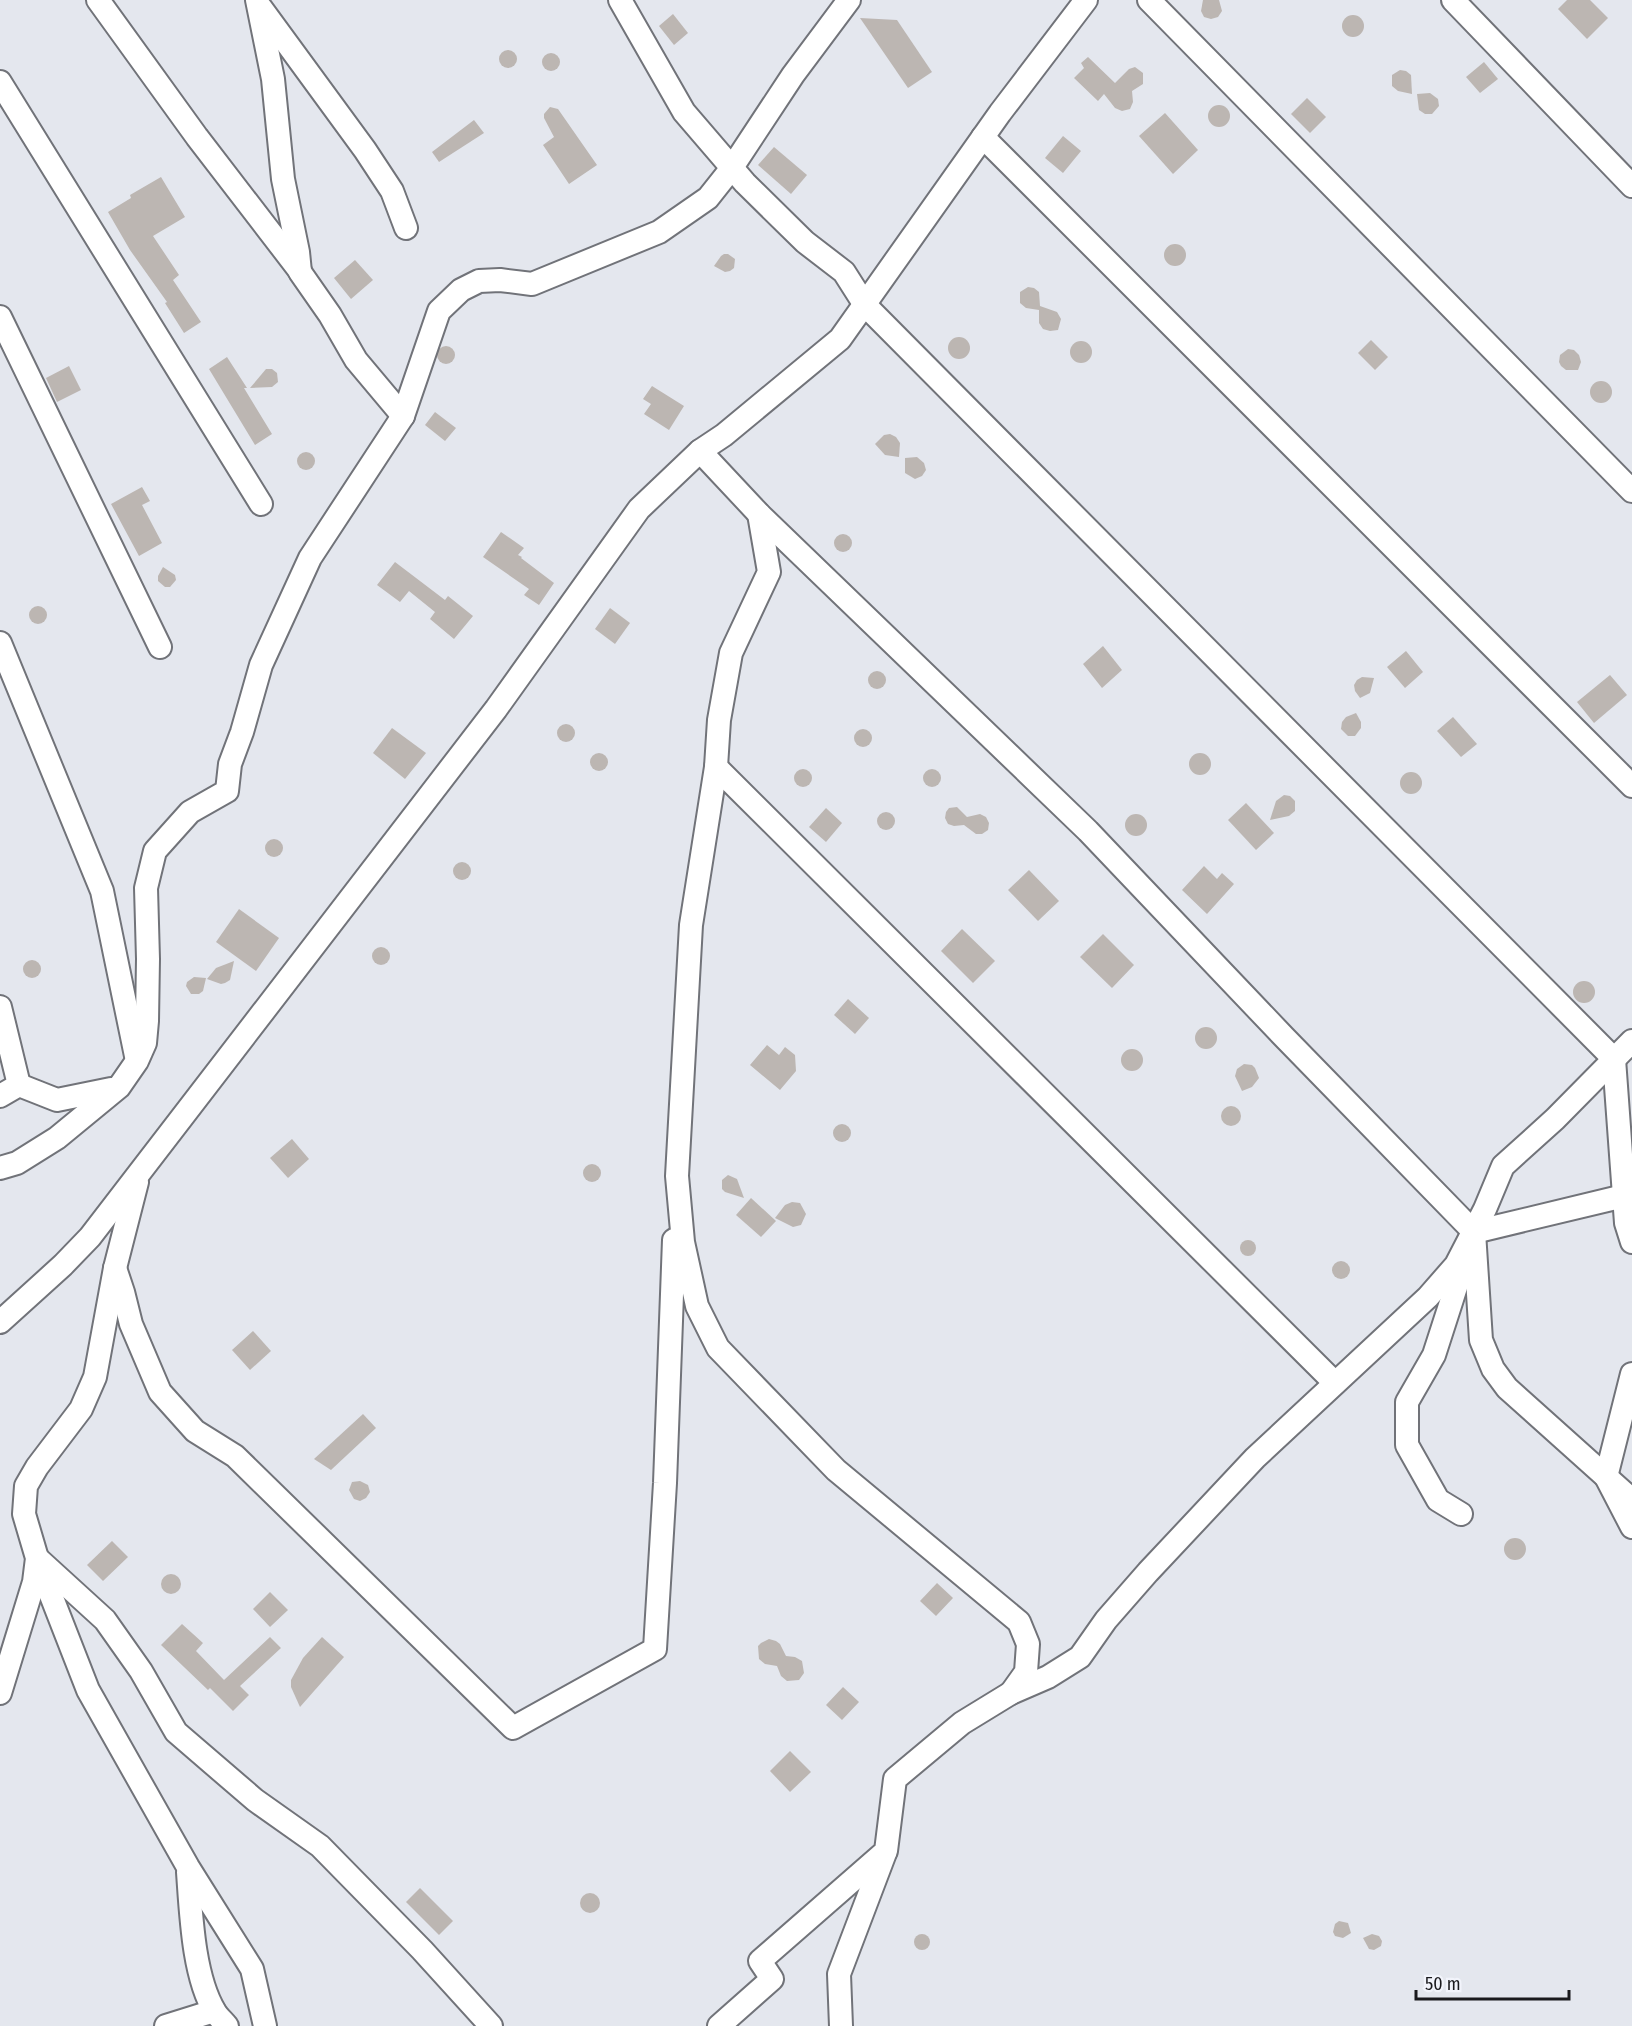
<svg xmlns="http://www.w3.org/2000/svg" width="1632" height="2026" viewBox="0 0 1632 2026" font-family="'Fira Sans Condensed',sans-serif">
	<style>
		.building { fill: #bcb6b2 }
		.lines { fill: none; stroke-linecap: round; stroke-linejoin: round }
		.street-casing { stroke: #717379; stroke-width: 26 }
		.street { stroke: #fff; stroke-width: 22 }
	</style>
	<rect width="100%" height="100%" fill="#e4e7ee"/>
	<g class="building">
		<path d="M 1203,0 L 1219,0 L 1222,11 L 1218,17 L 1211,19 L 1204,17 L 1201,11 Z"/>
		<path d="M 1567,0 L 1590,0 L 1608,18 L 1587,39 L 1558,9 Z"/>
		<path d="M 673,14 L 688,33 L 674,45 L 659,26 Z"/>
		<circle cx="1353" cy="26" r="11"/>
		<path d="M 860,18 L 897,20 L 932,72 L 908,88 Z"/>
		<circle cx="508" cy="59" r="9"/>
		<circle cx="551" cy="62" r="9"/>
		<path d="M 1088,57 L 1115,83 L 1129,69 L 1135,67 L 1143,73 L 1143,84 L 1132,91 L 1133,102 L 1130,109 L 1122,111 L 1115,108 L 1104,94 L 1098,101 L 1074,78 L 1084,68 L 1081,63 Z"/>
		<path d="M 1484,62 L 1498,79 L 1480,93 L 1466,77 Z"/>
		<path d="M 1400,70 L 1406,71 L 1411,75 L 1412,94 L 1398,91 L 1392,86 L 1392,75 Z"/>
		<path d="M 1430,93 L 1438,99 L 1439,106 L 1432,114 L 1425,114 L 1419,110 L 1417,94 Z"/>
		<path d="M 1307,98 L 1326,117 L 1310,133 L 1291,114 Z"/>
		<circle cx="1219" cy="116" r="11"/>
		<path d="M 550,107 L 558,109 L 597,165 L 569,184 L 543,145 L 554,137 L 544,118 L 544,114 Z"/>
		<path d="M 1165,113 L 1198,150 L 1173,174 L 1139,136 Z"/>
		<path d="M 474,120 L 484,133 L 439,162 L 432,152 Z"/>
		<path d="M 1063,136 L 1081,151 L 1063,173 L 1045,158 Z"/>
		<path d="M 774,147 L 807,175 L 791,194 L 758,165 Z"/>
		<path d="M 161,177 L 185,217 L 153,236 L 179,275 L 173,280 L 201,322 L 184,333 L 165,303 L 167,302 L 130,250 L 108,212 L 131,198 L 130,195 Z"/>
		<circle cx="1175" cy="255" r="11"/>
		<path d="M 724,254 L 728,254 L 735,259 L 734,268 L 730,271 L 725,272 L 714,266 L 721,256 Z"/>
		<path d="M 355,260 L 373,280 L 351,299 L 334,278 Z"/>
		<path d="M 1028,287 L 1034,288 L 1039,292 L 1040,306 L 1057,312 L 1061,319 L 1058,330 L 1050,331 L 1043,329 L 1039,323 L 1039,310 L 1026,308 L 1020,303 L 1020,292 Z"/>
		<circle cx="959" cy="348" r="11"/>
		<path d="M 1371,340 L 1388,357 L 1375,370 L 1358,353 Z"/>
		<circle cx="1081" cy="352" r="11"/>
		<circle cx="446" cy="355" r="9"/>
		<path d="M 1568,349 L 1574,350 L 1579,355 L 1581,362 L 1578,370 L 1566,370 L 1561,366 L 1559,362 L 1560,355 Z"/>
		<path d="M 227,357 L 247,388 L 244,388 L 272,434 L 255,445 L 209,369 Z"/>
		<path d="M 69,366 L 81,390 L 57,402 L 46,378 Z"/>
		<path d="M 266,369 L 272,369 L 277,373 L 278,382 L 272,387 L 250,388 Z"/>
		<circle cx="1601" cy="392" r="11"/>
		<path d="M 652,386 L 684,406 L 669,430 L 644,414 L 651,404 L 643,399 Z"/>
		<path d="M 435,412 L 456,428 L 445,441 L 425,425 Z"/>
		<path d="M 890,434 L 896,437 L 900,443 L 899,457 L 885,455 L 875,444 L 884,435 Z"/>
		<circle cx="306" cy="461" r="9"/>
		<path d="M 917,457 L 924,463 L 926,470 L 922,476 L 915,479 L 905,473 L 905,458 Z"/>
		<path d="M 142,487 L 150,501 L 142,505 L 162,543 L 139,556 L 111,504 Z"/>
		<path d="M 501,532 L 524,548 L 518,555 L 522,557 L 521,558 L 554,583 L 539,605 L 524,595 L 529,589 L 483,557 Z"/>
		<circle cx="843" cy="543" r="9"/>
		<path d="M 395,562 L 445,600 L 448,596 L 473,616 L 454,639 L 430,619 L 435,612 L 409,591 L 400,602 L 377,585 Z"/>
		<path d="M 163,567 L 175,575 L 176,580 L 170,587 L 165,587 L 158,581 L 158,576 Z"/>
		<circle cx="38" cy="615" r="9"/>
		<path d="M 610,608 L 630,623 L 615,644 L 595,629 Z"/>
		<path d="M 1103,646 L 1122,670 L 1102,688 L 1083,664 Z"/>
		<path d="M 1406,651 L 1423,672 L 1405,688 L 1387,667 Z"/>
		<circle cx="877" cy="680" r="9"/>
		<path d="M 1610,675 L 1627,695 L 1594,723 L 1577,702 Z"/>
		<path d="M 1362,677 L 1374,678 L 1370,693 L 1360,698 L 1355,691 L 1354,685 L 1357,680 Z"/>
		<path d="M 1356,713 L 1361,722 L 1361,728 L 1355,736 L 1348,736 L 1341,729 L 1342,722 L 1346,717 Z"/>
		<path d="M 1453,717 L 1477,744 L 1461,757 L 1437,731 Z"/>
		<circle cx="566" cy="733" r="9"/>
		<path d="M 392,728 L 426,753 L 405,779 L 373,753 Z"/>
		<circle cx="863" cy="738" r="9"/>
		<circle cx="1200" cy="764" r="11"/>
		<circle cx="599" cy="762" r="9"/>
		<circle cx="932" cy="778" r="9"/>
		<circle cx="803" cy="778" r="9"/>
		<circle cx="1411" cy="783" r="11"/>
		<path d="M 1284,795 L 1290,796 L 1295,801 L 1295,811 L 1289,816 L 1270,820 L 1276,801 Z"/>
		<path d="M 1246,803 L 1274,833 L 1256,850 L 1228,820 Z"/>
		<path d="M 957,807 L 967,817 L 980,814 L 986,817 L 989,823 L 988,830 L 982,834 L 976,834 L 964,825 L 954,826 L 948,824 L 945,818 L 946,812 L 949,808 Z"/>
		<path d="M 826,808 L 842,823 L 826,842 L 809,827 Z"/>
		<circle cx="886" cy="821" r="9"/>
		<circle cx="1136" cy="825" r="11"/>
		<circle cx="274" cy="848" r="9"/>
		<circle cx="462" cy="871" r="9"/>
		<path d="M 1204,866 L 1217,879 L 1222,873 L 1234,884 L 1207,914 L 1182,890 Z"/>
		<path d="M 1029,870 L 1059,901 L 1038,921 L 1008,890 Z"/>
		<path d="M 239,909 L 279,938 L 256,971 L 216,942 Z"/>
		<path d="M 962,929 L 995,961 L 973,983 L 941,951 Z"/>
		<path d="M 1103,934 L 1134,965 L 1112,988 L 1080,957 Z"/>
		<circle cx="381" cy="956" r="9"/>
		<circle cx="32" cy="969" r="9"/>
		<path d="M 234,961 L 230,980 L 225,983 L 221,984 L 207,979 L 216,968 Z"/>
		<path d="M 194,977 L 206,978 L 203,991 L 199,994 L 191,994 L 186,986 L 187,982 Z"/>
		<circle cx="1584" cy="992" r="11"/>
		<path d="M 848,999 L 869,1018 L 855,1034 L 834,1015 Z"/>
		<circle cx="1206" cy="1038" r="11"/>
		<path d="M 767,1045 L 779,1055 L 785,1047 L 795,1055 L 796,1071 L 780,1090 L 750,1065 Z"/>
		<circle cx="1132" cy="1060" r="11"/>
		<path d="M 1244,1064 L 1252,1065 L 1255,1068 L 1259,1078 L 1252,1087 L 1242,1091 L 1235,1076 L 1237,1069 Z"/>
		<circle cx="1231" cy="1116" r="10"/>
		<circle cx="842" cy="1133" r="9"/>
		<path d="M 292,1139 L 309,1159 L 288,1178 L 270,1158 Z"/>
		<circle cx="592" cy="1173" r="9"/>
		<path d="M 728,1175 L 737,1179 L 744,1198 L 725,1192 L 722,1189 L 722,1180 Z"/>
		<path d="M 751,1198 L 776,1221 L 761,1237 L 736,1215 Z"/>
		<path d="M 792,1202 L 800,1203 L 806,1214 L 801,1225 L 793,1227 L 775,1218 L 785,1205 Z"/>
		<circle cx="1248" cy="1248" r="8"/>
		<circle cx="1341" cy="1270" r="9"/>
		<path d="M 253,1331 L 271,1351 L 250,1370 L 232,1350 Z"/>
		<path d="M 363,1414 L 376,1428 L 331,1470 L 314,1459 Z"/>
		<path d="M 360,1481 L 368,1485 L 370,1492 L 366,1498 L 360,1501 L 354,1499 L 349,1490 L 352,1482 Z"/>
		<circle cx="1515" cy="1549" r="11"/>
		<path d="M 112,1541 L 128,1557 L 103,1581 L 87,1565 Z"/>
		<circle cx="171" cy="1584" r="10"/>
		<path d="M 937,1583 L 953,1598 L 936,1616 L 920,1601 Z"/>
		<path d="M 270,1592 L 288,1610 L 270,1627 L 253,1609 Z"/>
		<path d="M 182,1624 L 203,1643 L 196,1651 L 224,1680 L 270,1637 L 281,1648 L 240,1686 L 249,1695 L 233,1711 L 210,1688 L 208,1690 L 161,1645 Z"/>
		<path d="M 322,1637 L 344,1657 L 300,1707 L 291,1687 L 291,1680 L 303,1658 Z"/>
		<path d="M 769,1639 L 776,1641 L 780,1644 L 786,1656 L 795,1657 L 802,1661 L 804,1673 L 799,1680 L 787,1681 L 781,1676 L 777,1666 L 765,1664 L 759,1659 L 758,1646 L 761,1643 Z"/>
		<path d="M 843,1687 L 859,1702 L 842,1720 L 826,1705 Z"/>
		<path d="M 790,1751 L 811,1772 L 790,1792 L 770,1771 Z"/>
		<path d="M 420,1888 L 453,1921 L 439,1935 L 406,1902 Z"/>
		<circle cx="590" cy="1903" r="10"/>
		<path d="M 1339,1921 L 1348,1923 L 1351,1933 L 1343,1938 L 1335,1936 L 1333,1932 L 1335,1924 Z"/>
		<circle cx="922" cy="1942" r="8"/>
		<path d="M 1372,1934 L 1379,1936 L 1382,1941 L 1381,1946 L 1374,1950 L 1369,1949 L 1363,1938 Z"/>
	</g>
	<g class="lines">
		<defs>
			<g id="street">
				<path d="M 98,0 L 197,137 L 300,271"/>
				<path d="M 257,0 L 273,79 L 283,179 L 298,252 L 300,272 L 330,315 L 356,360 L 403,416"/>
				<path d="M 620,0 L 684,112 L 745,183 L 805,242 L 844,272 L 865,305 L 1614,1059 L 1626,1223 L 1632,1242"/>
				<path d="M 1149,0 L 1632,491"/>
				<path d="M 1453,0 L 1632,186"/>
				<path d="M 261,8 L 365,150 L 392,191 L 406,228"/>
				<path d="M 0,82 L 261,504"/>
				<path d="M 983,137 L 1632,786"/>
				<path d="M 0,317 L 160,647"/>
				<path d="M 700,451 L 759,514 L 1088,831 L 1284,1037 L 1474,1232 L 1481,1340 L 1493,1369 L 1507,1388 L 1632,1500"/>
				<path d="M 759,514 L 769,572 L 731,653 L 719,720 L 716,767 L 691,925 L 677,1176 L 683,1242 L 697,1306 L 718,1348 L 836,1470 L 1019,1622 L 1028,1644 L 1026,1672 L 1011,1693"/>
				<path d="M 0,643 L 102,891 L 136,1056"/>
				<path d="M 716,767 L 1335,1383"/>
				<path d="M 0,1007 L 19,1085"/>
				<path d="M 0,1096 L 19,1085 L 57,1100 L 111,1089"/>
				<path d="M 0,1168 L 17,1163 L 57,1138 L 119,1087 L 137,1061 L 145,1043 L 147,1021 L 148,959 L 146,888 L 155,851 L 190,812 L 227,791 L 230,764 L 242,732 L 261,665 L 310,558 L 403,416 L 439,311 L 461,290 L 479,281 L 500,280 L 532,284 L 659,232 L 708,198 L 731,169 L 793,75 L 849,0"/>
				<path d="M 1474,1232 L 1624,1196"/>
				<path d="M 115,1268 L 123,1292 L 131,1324 L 160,1392 L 195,1431 L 235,1456 L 513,1728 L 655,1649 L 665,1483 L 674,1240"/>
				<path d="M 0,1322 L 63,1265 L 90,1237 L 496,709 L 639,509 L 700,451 L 724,435 L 840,339 L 1000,113 L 1086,0"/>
				<path d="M 1632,1374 L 1606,1477 L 1632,1527"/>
				<path d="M 1461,1514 L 1438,1500 L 1407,1445 L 1407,1402 L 1434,1355 L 1464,1262"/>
				<path d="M 37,1558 L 105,1620 L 141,1671 L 176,1732 L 255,1800 L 320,1846 L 422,1950 L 491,2026"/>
				<path d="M 38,1562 L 88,1690 L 188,1867 L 252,1969 L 265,2026"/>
				<path d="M 0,1693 L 34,1582 L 37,1558 L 24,1514 L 26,1486 L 37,1467 L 81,1409 L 95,1377 L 115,1268 L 137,1182"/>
				<path d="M 188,1872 C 191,1913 193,1976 215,2012 C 218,2017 223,2021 227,2026"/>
				<path d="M 166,2026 L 214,2011"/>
				<path d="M 719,2026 L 772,1979 L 760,1961 L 886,1851 L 895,1779 L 962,1723 L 1011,1693 L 1048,1677 L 1080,1657 L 1106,1620 L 1148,1572 L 1255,1458 L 1428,1297 L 1456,1265 L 1485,1209 L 1503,1166 L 1555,1119 L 1632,1041"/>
				<path d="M 841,2026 L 839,1974 L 885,1853"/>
			</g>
		</defs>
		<use href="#street" class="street-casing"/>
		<use href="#street" class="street"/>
	</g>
	<path d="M1416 1990v9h153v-9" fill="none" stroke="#1a1a1d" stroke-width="3"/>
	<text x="1425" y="1990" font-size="18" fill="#1a1a1d" stroke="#f2f4fb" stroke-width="4.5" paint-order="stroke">50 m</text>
</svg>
